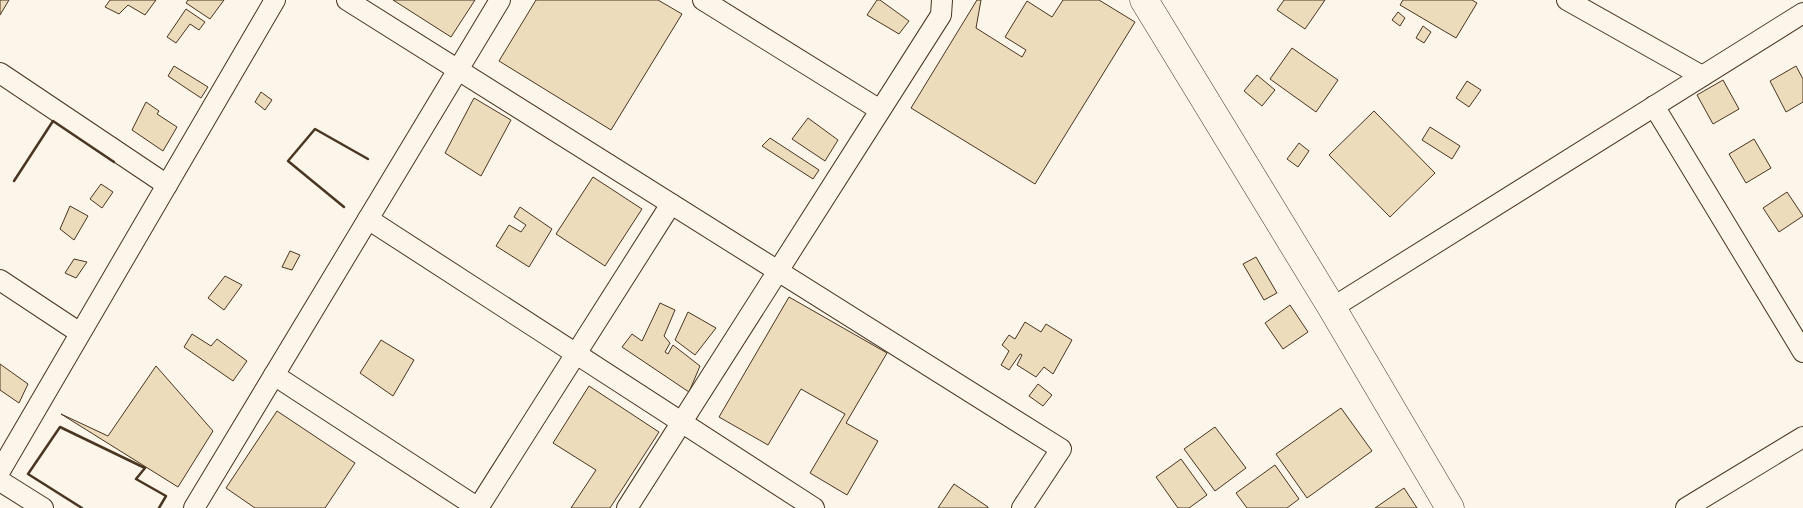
<svg xmlns="http://www.w3.org/2000/svg" width="1803" height="508" viewBox="0 0 1803 508" font-family="'Open Sans',sans-serif">
	<style>
		.building { fill: #ecdcbc; stroke: #4a3520 }
		.lines { fill: none; stroke-linecap: round; stroke-linejoin: round }
		.street-casing { stroke: #4a3520; stroke-width: 22 }
		.primary-casing { stroke: #4a3520; stroke-width: 29 }
		.street { stroke: #fbf6e9; stroke-width: 20 }
		.primary { stroke: #fbf6e9; stroke-width: 28 }
		.wall { stroke: #4a3520; stroke-width: 2.5 }
	</style>
	<rect width="100%" height="100%" fill="#fbf6e9"/>
	<g class="building">
		<path d="M 0,0 L 9,0 L 0,15 Z"/>
		<path d="M 110,0 L 156,0 L 145,15 L 128,5 L 119,14 L 105,7 Z"/>
		<path d="M 188,0 L 224,0 L 210,19 L 186,3 Z"/>
		<path d="M 393,0 L 475,0 L 451,37 Z"/>
		<path d="M 536,0 L 658,0 L 682,14 L 611,130 L 499,61 Z"/>
		<path d="M 877,0 L 880,0 L 909,21 L 899,34 L 867,15 Z"/>
		<path d="M 977,0 L 981,0 L 976,28 L 1022,57 L 1026,50 L 1005,37 L 1027,1 L 1052,17 L 1063,0 L 1099,0 L 1135,22 L 1035,184 L 911,108 Z"/>
		<path d="M 1284,0 L 1325,0 L 1305,29 L 1277,10 Z"/>
		<path d="M 1403,0 L 1472,0 L 1477,3 L 1456,38 L 1400,5 Z"/>
		<path d="M 186,9 L 205,22 L 199,30 L 190,24 L 176,43 L 167,37 Z"/>
		<path d="M 1398,12 L 1405,18 L 1400,26 L 1392,20 Z"/>
		<path d="M 1423,26 L 1431,32 L 1424,43 L 1416,38 Z"/>
		<path d="M 1292,48 L 1338,80 L 1316,112 L 1270,79 Z"/>
		<path d="M 174,66 L 208,87 L 201,98 L 168,76 Z"/>
		<path d="M 1796,66 L 1803,79 L 1803,102 L 1786,112 L 1770,81 Z"/>
		<path d="M 1257,75 L 1275,90 L 1262,106 L 1244,91 Z"/>
		<path d="M 1723,80 L 1739,109 L 1713,124 L 1697,95 Z"/>
		<path d="M 1467,81 L 1481,90 L 1469,107 L 1456,98 Z"/>
		<path d="M 261,92 L 272,100 L 265,110 L 255,102 Z"/>
		<path d="M 474,98 L 511,120 L 481,176 L 445,153 Z"/>
		<path d="M 146,102 L 159,111 L 157,114 L 177,127 L 163,151 L 132,130 Z"/>
		<path d="M 1374,111 L 1435,173 L 1390,217 L 1329,155 Z"/>
		<path d="M 808,118 L 838,140 L 825,161 L 792,139 Z"/>
		<path d="M 1430,127 L 1460,146 L 1452,159 L 1422,140 Z"/>
		<path d="M 770,138 L 819,170 L 813,179 L 762,146 Z"/>
		<path d="M 1754,139 L 1771,168 L 1746,183 L 1729,154 Z"/>
		<path d="M 1299,143 L 1309,151 L 1298,167 L 1287,159 Z"/>
		<path d="M 593,177 L 642,209 L 605,266 L 556,234 Z"/>
		<path d="M 101,184 L 113,192 L 102,208 L 90,199 Z"/>
		<path d="M 1787,192 L 1803,216 L 1779,232 L 1763,208 Z"/>
		<path d="M 70,206 L 88,216 L 74,240 L 60,229 Z"/>
		<path d="M 520,207 L 552,229 L 529,267 L 496,246 L 509,225 L 521,232 L 526,225 L 514,217 Z"/>
		<path d="M 290,251 L 300,255 L 292,270 L 282,267 Z"/>
		<path d="M 1256,257 L 1277,293 L 1264,300 L 1243,264 Z"/>
		<path d="M 74,259 L 87,262 L 76,278 L 65,273 Z"/>
		<path d="M 225,276 L 242,285 L 224,310 L 208,298 Z"/>
		<path d="M 789,297 L 887,353 L 846,423 L 878,441 L 847,495 L 810,473 L 845,414 L 801,389 L 768,445 L 719,417 Z"/>
		<path d="M 660,303 L 675,310 L 664,336 L 670,343 L 665,352 L 668,354 L 673,345 L 700,366 L 689,392 L 622,347 L 632,334 L 642,341 Z"/>
		<path d="M 1290,305 L 1308,332 L 1283,349 L 1265,323 Z"/>
		<path d="M 688,312 L 716,328 L 695,355 L 675,340 Z"/>
		<path d="M 1025,322 L 1041,332 L 1046,324 L 1072,340 L 1053,374 L 1044,367 L 1036,377 L 1017,365 L 1022,355 L 1020,354 L 1009,370 L 1001,365 L 1009,351 L 1002,345 L 1009,335 L 1015,339 Z"/>
		<path d="M 192,334 L 211,346 L 217,339 L 247,361 L 233,381 L 184,347 Z"/>
		<path d="M 381,340 L 414,360 L 393,396 L 360,373 Z"/>
		<path d="M 0,364 L 28,384 L 19,403 L 0,390 Z"/>
		<path d="M 156,366 L 213,431 L 178,487 L 61,414 L 108,436 Z"/>
		<path d="M 1038,384 L 1052,395 L 1043,406 L 1029,396 Z"/>
		<path d="M 589,386 L 659,432 L 610,508 L 571,508 L 596,470 L 553,443 Z"/>
		<path d="M 1341,408 L 1372,451 L 1307,498 L 1276,454 Z"/>
		<path d="M 277,411 L 355,463 L 325,508 L 255,508 L 226,488 Z"/>
		<path d="M 1215,427 L 1246,468 L 1215,491 L 1184,449 Z"/>
		<path d="M 1181,459 L 1207,495 L 1189,508 L 1178,508 L 1156,477 Z"/>
		<path d="M 1275,465 L 1299,499 L 1287,508 L 1247,508 L 1236,493 Z"/>
		<path d="M 954,484 L 988,507 L 988,508 L 938,508 Z"/>
		<path d="M 1404,488 L 1417,508 L 1375,508 Z"/>
	</g>
	<g class="lines">
		<defs>
			<g id="street">
				<path d="M 347,0 L 1061,449 L 1022,508"/>
				<path d="M 703,0 L 880,110"/>
				<path d="M 1567,0 L 1702,76"/>
				<path d="M 0,73 L 167,185"/>
				<path d="M 1654,106 L 1803,352"/>
				<path d="M 368,219 L 814,508"/>
				<path d="M 0,280 L 80,333"/>
				<path d="M 1332,308 L 1803,13"/>
				<path d="M 274,375 L 478,508"/>
				<path d="M 0,471 L 275,0"/>
				<path d="M 0,481 L 43,508"/>
				<path d="M 194,508 L 500,0"/>
				<path d="M 478,508 L 671,204"/>
				<path d="M 627,508 L 941,15 L 942,0"/>
				<path d="M 1686,508 L 1803,437"/>
			</g>
			<path id="primary" d="M 1144,0 L 1332,308 L 1450,508"/>
		</defs>
		<use href="#street" class="street-casing"/>
		<use href="#primary" class="primary-casing"/>
		<use href="#street" class="street"/>
		<use href="#primary" class="primary"/>
		<g class="wall">
			<path d="M 14,181 L 53,121 L 114,162"/>
			<path d="M 344,207 L 288,161 L 315,129 L 368,159"/>
			<path d="M 82,508 L 28,474 L 60,427 L 145,468 L 136,479 L 166,496 L 159,508"/>
		</g>
	</g>
</svg>
